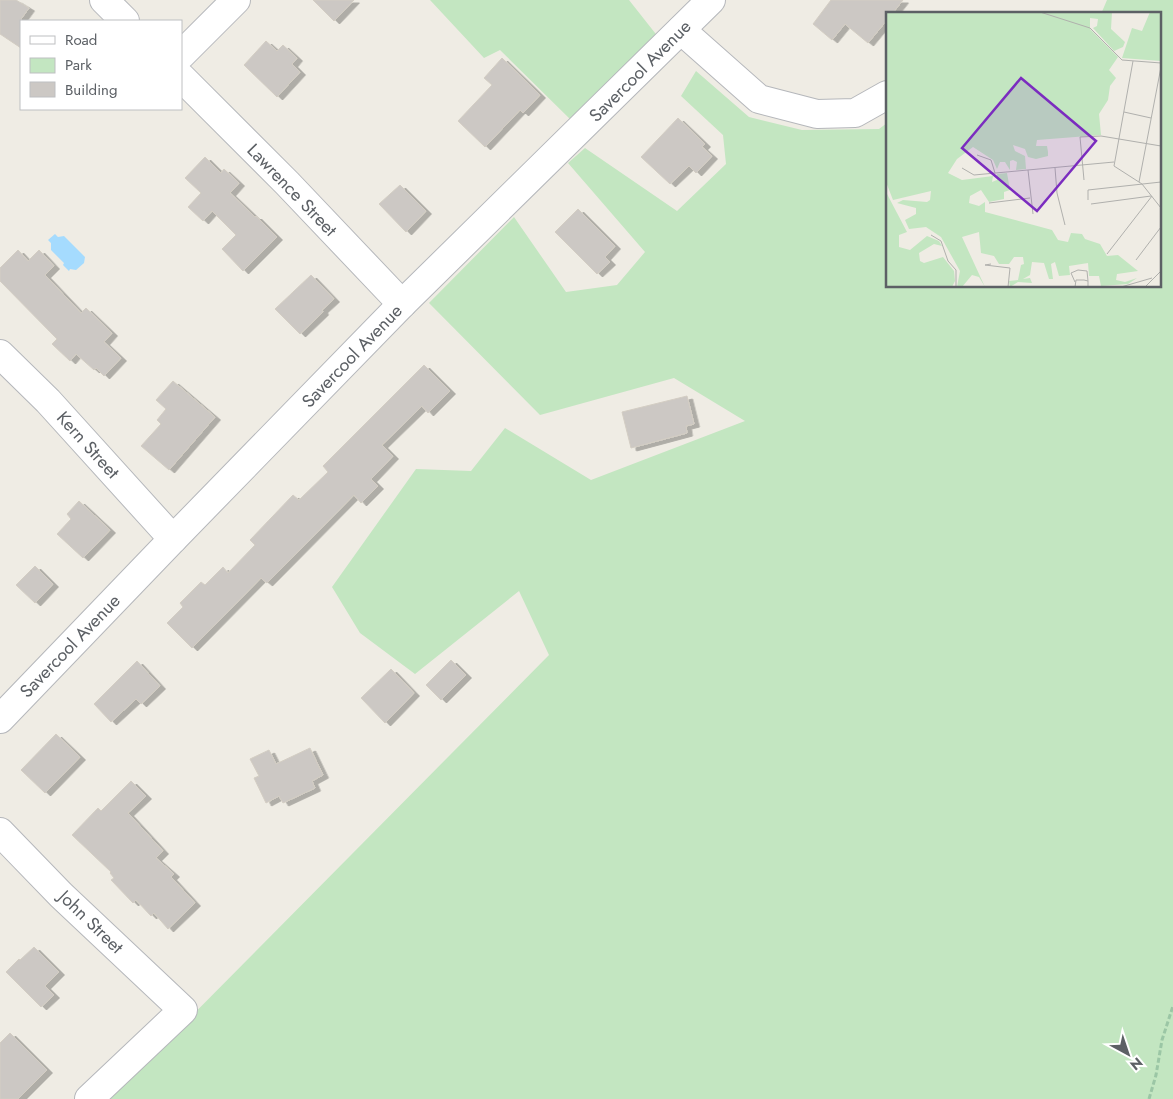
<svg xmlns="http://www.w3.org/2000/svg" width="1173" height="1099" viewBox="0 0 1173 1099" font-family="Jost,sans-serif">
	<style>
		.green { fill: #c3e6c1 }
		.water { fill: #a5dbfe }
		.building { fill: #ccc8c4; stroke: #d3cdc3; filter: url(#shadow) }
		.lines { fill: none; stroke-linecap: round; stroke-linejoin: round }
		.minor-casing { stroke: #b5b7bb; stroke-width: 30 }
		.path { stroke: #9bc6a5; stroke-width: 3; stroke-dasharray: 5 2.5; stroke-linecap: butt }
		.minor { stroke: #fff; stroke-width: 28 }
		.labels { text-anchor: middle; stroke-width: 5; stroke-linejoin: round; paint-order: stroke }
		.street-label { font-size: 18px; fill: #5c6065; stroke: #fff }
		.inset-road { fill: none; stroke: #b0b0ad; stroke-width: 1 }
		.view { fill: #7b2cbf; fill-opacity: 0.15; stroke: #7b2cbf; stroke-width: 2.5 }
		.inset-edge { fill: none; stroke: #5c6065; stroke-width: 2.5 }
	</style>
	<defs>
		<filter id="shadow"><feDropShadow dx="5.5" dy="3" stdDeviation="0" flood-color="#0004"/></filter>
	</defs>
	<rect width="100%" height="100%" fill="#efece4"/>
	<g class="green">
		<path d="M 430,0 L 629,0 L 659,38 L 572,121 L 500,50 L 484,58 Z"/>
		<path d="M 1107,0 L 1173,0 L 1173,1099 L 106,1099 L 149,1059 L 549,655 L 519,591 L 415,674 L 360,633 L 332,587 L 416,469 L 471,471 L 505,428 L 591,480 L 745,421 L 674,378 L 540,415 L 429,303 L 514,217 L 566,292 L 617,285 L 645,252 L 568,163 L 585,148 L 677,211 L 726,164 L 723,135 L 681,96 L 696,71 L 749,117 L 802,130 L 879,129 L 887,123 L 887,286 L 1159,286 L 1159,14 L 1101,14 Z"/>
	</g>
	<path class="water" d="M 55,234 L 58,237 L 64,236 L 85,257 L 84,263 L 76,270 L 70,269 L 69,271 L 63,265 L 64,263 L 51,250 L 51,243 L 48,240 Z"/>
	<g class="building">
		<path d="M 0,0 L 16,0 L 29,8 L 21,19 L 21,48 L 0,34 Z"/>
		<path d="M 313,0 L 354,0 L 334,21 Z"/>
		<path d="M 831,0 L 903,0 L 892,14 L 887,14 L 887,20 L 868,43 L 845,24 L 832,40 L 813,24 Z"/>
		<path d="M 266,41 L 277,51 L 283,45 L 297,58 L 292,64 L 300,72 L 277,97 L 244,65 Z"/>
		<path d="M 502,58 L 540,95 L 523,113 L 520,110 L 485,147 L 458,121 L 492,85 L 484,78 Z"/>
		<path d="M 678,118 L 705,144 L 702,147 L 712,156 L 696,173 L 689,166 L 670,184 L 641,157 Z"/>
		<path d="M 205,157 L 221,173 L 224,169 L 239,183 L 230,193 L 255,217 L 256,216 L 277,237 L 243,271 L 222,249 L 236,235 L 212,211 L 203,221 L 188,207 L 201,193 L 185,178 Z"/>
		<path d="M 400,185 L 426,211 L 406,232 L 379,204 Z"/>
		<path d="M 578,209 L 615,246 L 605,257 L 610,262 L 597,274 L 555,232 Z"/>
		<path d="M 18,250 L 28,261 L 39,250 L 54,266 L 45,275 L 81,313 L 86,308 L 112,333 L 104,342 L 121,358 L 104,376 L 96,368 L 94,370 L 76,354 L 70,361 L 52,344 L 57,339 L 0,281 L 0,268 Z"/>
		<path d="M 311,275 L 334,299 L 322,310 L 323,312 L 300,334 L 275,309 Z"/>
		<path d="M 424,365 L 450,391 L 428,413 L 422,406 L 382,445 L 393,456 L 371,479 L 378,486 L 361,503 L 354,495 L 267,583 L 261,578 L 192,648 L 167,623 L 183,607 L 180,603 L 201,582 L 205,585 L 223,567 L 228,573 L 255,545 L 250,540 L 293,495 L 299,500 L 328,472 L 323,466 Z"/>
		<path d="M 173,381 L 215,417 L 169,470 L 141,446 L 161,424 L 157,420 L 166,409 L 156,400 Z"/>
		<path d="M 687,396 L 694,424 L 686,426 L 687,433 L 631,448 L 622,412 Z"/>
		<path d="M 79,501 L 110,530 L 83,558 L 57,534 L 71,519 L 67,514 Z"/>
		<path d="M 35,566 L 53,584 L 35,603 L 16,585 Z"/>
		<path d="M 451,660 L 466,675 L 441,700 L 426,685 Z"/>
		<path d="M 137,661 L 160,686 L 141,704 L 136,699 L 111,722 L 94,704 Z"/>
		<path d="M 391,669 L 414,693 L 385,723 L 361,698 Z"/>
		<path d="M 56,734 L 80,757 L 45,793 L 21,770 Z"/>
		<path d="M 310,748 L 323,775 L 312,781 L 315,788 L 283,803 L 279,796 L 266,803 L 254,778 L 259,776 L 250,759 L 269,750 L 276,764 Z"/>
		<path d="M 131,781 L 146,796 L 128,813 L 163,851 L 156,858 L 174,874 L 171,877 L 195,903 L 168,929 L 154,913 L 151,916 L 136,900 L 133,903 L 111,880 L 114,878 L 110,873 L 111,872 L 72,835 L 98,808 L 101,811 Z"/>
		<path d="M 34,947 L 59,972 L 45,986 L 54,995 L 41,1007 L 6,972 L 19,959 L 20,960 Z"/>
		<path d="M 10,1033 L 47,1070 L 18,1099 L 0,1099 L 0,1043 Z"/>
	</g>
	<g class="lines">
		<defs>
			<g id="minor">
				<path d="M 104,0 L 125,21"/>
				<path d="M 681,30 L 759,99 L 817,114 L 855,113 L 887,95"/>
				<path d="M 181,55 L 236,0"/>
				<path d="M 181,77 L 287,183 L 402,304"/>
				<path d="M 0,354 L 48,401 L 173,539"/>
				<path d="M 0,719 L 173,539 L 402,304 L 711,0"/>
				<path d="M 0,832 L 61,895 L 183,1010 L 89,1099"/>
			</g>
		</defs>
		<use href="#minor" class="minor-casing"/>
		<path class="path" d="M 1149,1099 L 1156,1075 L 1162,1040 L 1173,1006"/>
		<use href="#minor" class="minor"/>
	</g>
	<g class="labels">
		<g class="street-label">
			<text transform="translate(640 71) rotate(-45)" y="6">Savercool Avenue</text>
			<text transform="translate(292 190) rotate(46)" y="6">Lawrence Street</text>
			<text transform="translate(352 356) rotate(-46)" y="6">Savercool Avenue</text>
			<text transform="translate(88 445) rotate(48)" y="6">Kern Street</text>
			<text transform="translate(70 646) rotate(-46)" y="6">Savercool Avenue</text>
			<text transform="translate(91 922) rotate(44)" y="6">John Street</text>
		</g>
	</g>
	<g transform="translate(886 12)">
		<rect width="275" height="275" fill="#efece4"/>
		<path d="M 0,0 L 226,0 L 225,17 L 239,30 L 237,35 L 228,39 L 207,16 L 211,14 L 212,7 L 204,6 L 204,17 L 232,45 L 223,58 L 230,66 L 224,74 L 222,88 L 213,102 L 215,123 L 151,128 L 150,134 L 161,134 L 162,140 L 162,144 L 150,147 L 142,145 L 139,137 L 127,133 L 129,139 L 139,144 L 140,157 L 130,158 L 131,150 L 127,148 L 124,149 L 124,158 L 119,150 L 114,150 L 111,157 L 107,148 L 87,135 L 71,147 L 62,161 L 76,168 L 107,164 L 106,170 L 111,168 L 111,162 L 121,161 L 124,178 L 118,180 L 118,187 L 103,190 L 95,178 L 84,184 L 83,191 L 93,194 L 99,190 L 99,200 L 166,218 L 172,228 L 182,230 L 185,221 L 196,222 L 199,227 L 214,232 L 221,244 L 232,243 L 252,259 L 231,262 L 230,268 L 239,270 L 251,266 L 242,272 L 215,274 L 213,264 L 203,264 L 202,251 L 183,254 L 184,263 L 173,264 L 169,250 L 165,252 L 167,267 L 163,267 L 158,251 L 146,250 L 144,263 L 137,267 L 144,266 L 146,271 L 132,270 L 124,275 L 123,269 L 132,268 L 135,253 L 138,252 L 137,245 L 128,245 L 123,252 L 113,252 L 108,244 L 95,241 L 93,220 L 76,225 L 99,275 L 93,265 L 86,263 L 76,275 L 71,275 L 74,259 L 55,225 L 40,215 L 23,217 L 19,208 L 30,202 L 30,196 L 11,191 L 17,188 L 41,190 L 44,188 L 45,179 L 7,188 L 0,170 ZM 264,0 L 275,0 L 275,49 L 236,46 L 246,16 L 256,19 ZM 0,180 L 21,220 L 13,223 L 13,235 L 24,238 L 41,224 L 53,229 L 56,234 L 48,232 L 33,241 L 34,249 L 38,251 L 57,245 L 68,259 L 69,269 L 66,275 L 0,275 Z" fill="#c3e6c1"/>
		<path class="inset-road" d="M 154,0 L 204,16 L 236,48 L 275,51M 247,49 L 228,154 L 256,172 L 275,196M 238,100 L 265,106M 91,143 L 105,148 L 109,161M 76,156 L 88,163 L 228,150M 169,156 L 171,181 L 179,213M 142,158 L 147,202M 198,168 L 194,125 L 215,124 L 275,134M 253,170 L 275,55M 202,188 L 202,178 L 275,170M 103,191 L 144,186M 205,192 L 265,184M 45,223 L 55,229 L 62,249 L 70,258 L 70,275M 221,242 L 266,184M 250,248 L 275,215M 105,252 L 99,253 L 124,256 L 122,275M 189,270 L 185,261 L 192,258 L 201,259 L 202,269M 189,275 L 190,268 L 198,268 L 202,269 L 202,275M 235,275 L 266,266M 259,275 L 275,259"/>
		<path class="view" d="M 135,66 L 210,129 L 151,199 L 76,136 Z"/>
		<rect width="275" height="275" class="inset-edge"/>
	</g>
	<rect x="20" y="20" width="162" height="90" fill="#ffffff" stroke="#bebfc1"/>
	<rect x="30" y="36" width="25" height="8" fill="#ffffff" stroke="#bebfc1"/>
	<text x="65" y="45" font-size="15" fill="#5c6065">Road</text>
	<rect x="30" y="58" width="25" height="15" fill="#c3e6c1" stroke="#bebfc1"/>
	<text x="65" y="70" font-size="15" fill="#5c6065">Park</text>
	<rect x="30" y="82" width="25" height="15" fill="#ccc8c4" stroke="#bebfc1"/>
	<text x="65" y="95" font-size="15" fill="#5c6065">Building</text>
	<g transform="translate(1128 1054) rotate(140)" stroke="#ffffff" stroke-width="4" paint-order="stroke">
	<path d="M0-4L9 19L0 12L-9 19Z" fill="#5c6065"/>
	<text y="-8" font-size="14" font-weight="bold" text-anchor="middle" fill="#5c6065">N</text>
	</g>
</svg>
